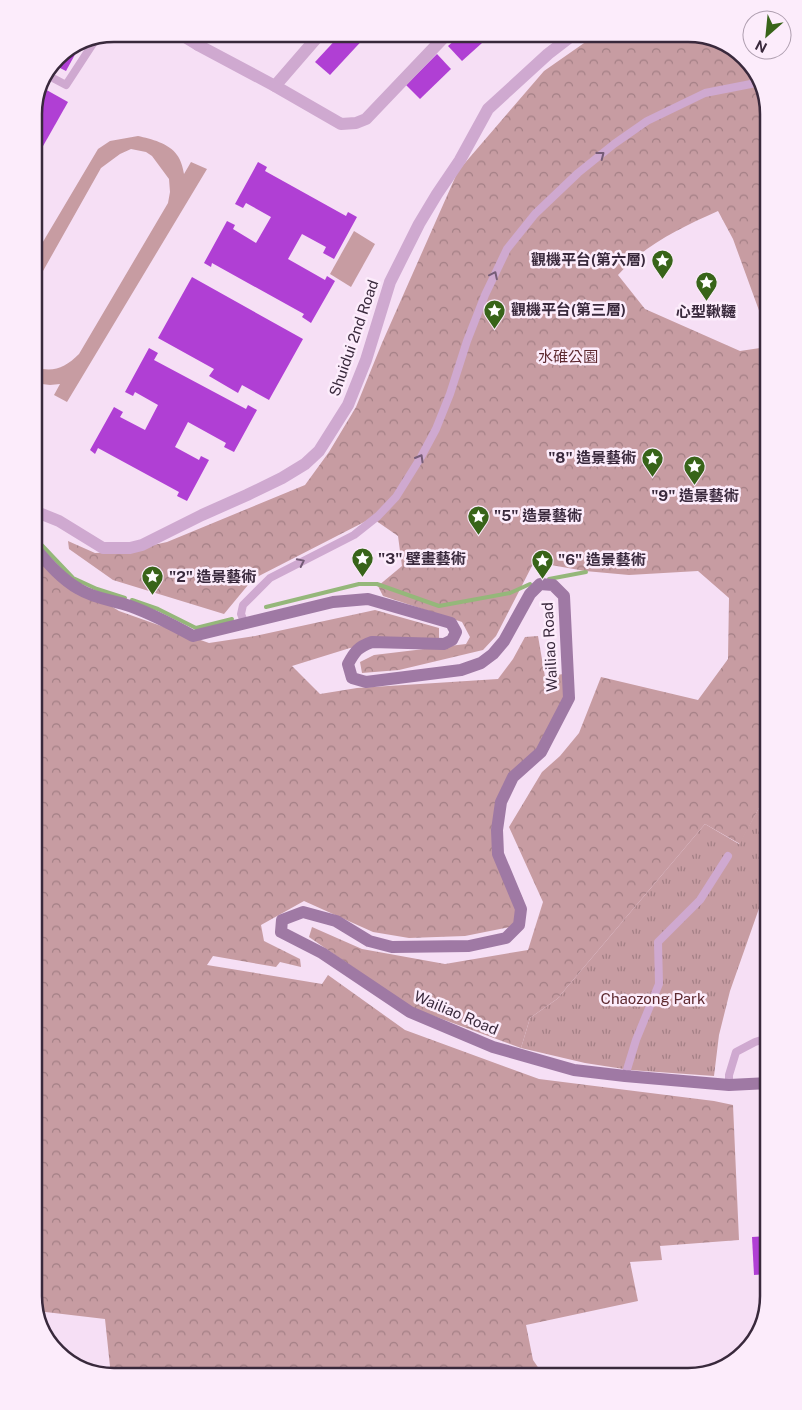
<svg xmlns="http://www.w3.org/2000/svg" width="802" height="1410" viewBox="0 0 802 1410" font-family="'Public Sans','Noto Sans TC',sans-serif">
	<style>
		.grass { fill: url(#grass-tufts) }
		.forest { fill: url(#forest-crowns); fill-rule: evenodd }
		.pitch { fill: #c79ca2 }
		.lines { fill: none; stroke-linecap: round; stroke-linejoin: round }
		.stream { stroke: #95b77a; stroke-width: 4 }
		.building { fill: #b03fd4 }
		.lane { stroke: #cfa9d0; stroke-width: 8 }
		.street { stroke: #cfa9d0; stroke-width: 12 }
		.secondary { stroke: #9f79a4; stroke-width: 12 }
		.oneway { stroke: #755c77 }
		.labels { text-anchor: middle; stroke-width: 5; stroke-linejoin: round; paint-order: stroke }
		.poi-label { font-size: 15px; font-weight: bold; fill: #39293c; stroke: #fcecfb; text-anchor: start }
		.street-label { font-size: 15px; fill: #39293c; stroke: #fcecfb }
		.park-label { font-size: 15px; fill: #5e2a30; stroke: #fcecfb }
		.rim { fill: none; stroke: #39293c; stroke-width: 2.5 }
	</style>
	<defs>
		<pattern id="grass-tufts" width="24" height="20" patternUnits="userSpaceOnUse" patternTransform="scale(1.25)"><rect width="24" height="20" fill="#c79ca2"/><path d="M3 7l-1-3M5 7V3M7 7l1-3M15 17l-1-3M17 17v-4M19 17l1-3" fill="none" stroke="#a37f85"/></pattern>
		<pattern id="forest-crowns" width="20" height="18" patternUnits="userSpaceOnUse" patternTransform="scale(1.25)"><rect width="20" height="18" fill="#c79ca2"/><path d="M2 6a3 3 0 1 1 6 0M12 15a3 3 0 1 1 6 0" fill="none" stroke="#a37f85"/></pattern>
	</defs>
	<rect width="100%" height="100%" fill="#f6dff5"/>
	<path class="grass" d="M 768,765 L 768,883 L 730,991 L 719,1035 L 714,1076 L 630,1070 L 585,1063 L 521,1048 L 530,1018 L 557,999 L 705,824 L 739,844 L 760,806 Z"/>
	<g class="forest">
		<path d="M 597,34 L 693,34 L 733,47 L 760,79 L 768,114 L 768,765 L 760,806 L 740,844 L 705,824 L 557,999 L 530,1018 L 521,1048 L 412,1008 L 309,937 L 312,927 L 362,949 L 445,964 L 528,950 L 543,902 L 509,827 L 542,772 L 560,756 L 579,733 L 601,677 L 698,700 L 728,659 L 729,598 L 698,571 L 629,575 L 585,571 L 534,562 L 496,636 L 483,650 L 399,670 L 362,673 L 360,662 L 374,655 L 466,644 L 470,637 L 462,622 L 383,596 L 378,586 L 402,566 L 398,536 L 372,518 L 253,579 L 224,614 L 113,580 L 69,549 L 68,541 L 95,553 L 122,552 L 167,542 L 305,485 L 329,452 L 356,407 L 382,343 L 458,171 L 544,71 ZM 718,211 L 733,239 L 761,316 L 762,336 L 760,348 L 740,351 L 645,309 L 618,275 C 646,244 680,228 718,211 Z"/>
		<path d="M 34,545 L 55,571 L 119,611 L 209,643 L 255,636 L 375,610 L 439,628 L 439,639 L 350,648 L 292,666 L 320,694 L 357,688 L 498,679 L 513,659 L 525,637 L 538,636 L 545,677 L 569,673 L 569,698 L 539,747 L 503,785 L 494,838 L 523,899 L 515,926 L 465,936 L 409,938 L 373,932 L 304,901 L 261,925 L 264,941 L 300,959 L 301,967 L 280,962 L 276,967 L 213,956 L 207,965 L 322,984 L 328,975 L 405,1030 L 539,1079 L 714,1101 L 733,1105 L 739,1240 L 660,1246 L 662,1260 L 630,1262 L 638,1301 L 526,1325 L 533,1360 L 544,1376 L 111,1376 L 105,1319 L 37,1311 L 34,1296 Z"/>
	</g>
	<g class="pitch">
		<path d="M 138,136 C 151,139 169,143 177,155 C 181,160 183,168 184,174 L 191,162 L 207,169 L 67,402 L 54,395 L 60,384 L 50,385 L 34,383 L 34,367 C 53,373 65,368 79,354 L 168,203 L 170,192 L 169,179 L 152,156 L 146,152 L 131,149 L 120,154 L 101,168 L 34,287 L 34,257 L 98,149 L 110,141 Z"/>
		<path d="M 354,231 L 375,244 L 351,287 L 330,274 Z"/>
	</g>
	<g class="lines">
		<g class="stream">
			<path d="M 34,537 L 73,578 L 97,589 L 125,598"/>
			<path d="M 549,579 L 586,572"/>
			<path d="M 132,600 L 158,609 L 196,628 L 232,619"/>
			<path d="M 266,607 L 359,584 L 377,584 L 439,606 L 510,593 L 530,584"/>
		</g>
	</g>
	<g class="building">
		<path d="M 341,34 L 368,34 L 330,75 L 315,62 Z"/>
		<path d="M 462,34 L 492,34 L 462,61 L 448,46 Z"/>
		<path d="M 78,49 L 66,71 L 54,65 L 58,57 Z"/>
		<path d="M 437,54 L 451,69 L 420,99 L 406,85 Z"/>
		<path d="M 43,88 L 68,102 L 34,162 L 34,109 Z"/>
		<path d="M 258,162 L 267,167 L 265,171 L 346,216 L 348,212 L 357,217 L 334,259 L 323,253 L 326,247 L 302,234 L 288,259 L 325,280 L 327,276 L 335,281 L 311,323 L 302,317 L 304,314 L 212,263 L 211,267 L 204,263 L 227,221 L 235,225 L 233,229 L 256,243 L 271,217 L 246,203 L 243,208 L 235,204 Z"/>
		<path d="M 192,277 L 303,339 L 269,400 L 242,385 L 238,393 L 209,376 L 214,369 L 158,338 Z"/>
		<path d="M 149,348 L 158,353 L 154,360 L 246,409 L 248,405 L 257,410 L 234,452 L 224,447 L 226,443 L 188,422 L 175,447 L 199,460 L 201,456 L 209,460 L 187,501 L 177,496 L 179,492 L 98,448 L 95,454 L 90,450 L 114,407 L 123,412 L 120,417 L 145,430 L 158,405 L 135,392 L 133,396 L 125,392 Z"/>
		<path d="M 768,1236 L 768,1274 L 754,1275 L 752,1237 Z"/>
	</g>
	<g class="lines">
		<g class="lane">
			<path d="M 49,76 L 66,85 L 94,42"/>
			<path d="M 245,624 L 241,614 L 243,605 L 270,578 L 354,535 L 378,516 L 396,497 L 421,457 L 436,429 L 450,394 L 467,341 L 485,295 L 507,249 L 535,214 L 578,173 L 614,144 L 647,121 L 705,93 L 761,82"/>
			<path d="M 768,1014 L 764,899 L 768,899"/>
			<path d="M 625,1076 L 636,1040 L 659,984 L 658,942 L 700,900 L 728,856"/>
			<path d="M 729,1085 L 729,1075 L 736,1052 L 755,1042 L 768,1038"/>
		</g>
		<g class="street">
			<path d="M 180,34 L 198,45 L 275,86 L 341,124 L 356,123 L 366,119 L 447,34"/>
			<path d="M 198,45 L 206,34"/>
			<path d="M 275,86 L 320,34"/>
			<path d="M 34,511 L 59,521 L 103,548 L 130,548 L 142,545 L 202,515 L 247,495 L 282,478 L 305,464 L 319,451 L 348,405 L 366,360 L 390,282 L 419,224 L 437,194 L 460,160 L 488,109 L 548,54 L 574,34"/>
		</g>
		<path class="secondary" d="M 34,547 C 47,562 61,579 79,589 C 95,599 113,600 130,606 C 152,614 173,625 193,636 L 333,602 L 368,599 L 451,623 L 456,632 L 452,640 L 444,644 L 372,642 C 358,647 355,651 348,664 L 352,678 L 366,682 L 461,670 L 481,663 L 493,654 L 504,641 L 530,594 L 540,584 L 553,585 L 564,596 L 569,698 L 541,752 L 513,777 L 501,802 L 497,830 L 498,854 L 521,909 L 519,925 L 506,938 L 469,946 L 392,947 L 369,941 L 336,921 L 303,912 L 282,920 L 281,932 L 322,953 L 410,1012 L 493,1047 L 574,1070 L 625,1076 L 729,1085 L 768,1083"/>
	</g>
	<defs><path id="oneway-chevron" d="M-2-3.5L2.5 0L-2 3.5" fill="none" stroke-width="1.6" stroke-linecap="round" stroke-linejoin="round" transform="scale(1.25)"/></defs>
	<g class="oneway">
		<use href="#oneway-chevron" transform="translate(601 155) rotate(-38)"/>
		<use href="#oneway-chevron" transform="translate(494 275) rotate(-64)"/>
		<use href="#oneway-chevron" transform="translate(420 458) rotate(-60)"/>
		<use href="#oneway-chevron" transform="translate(301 562) rotate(-26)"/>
	</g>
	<defs>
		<symbol id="sight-pin" viewBox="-11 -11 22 30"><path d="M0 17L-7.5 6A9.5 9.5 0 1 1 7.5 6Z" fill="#386419" stroke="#fcecfb"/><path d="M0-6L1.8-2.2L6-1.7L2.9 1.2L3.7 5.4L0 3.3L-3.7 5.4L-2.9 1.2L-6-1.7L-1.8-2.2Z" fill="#fff"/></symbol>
	</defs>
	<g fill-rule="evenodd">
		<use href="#sight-pin" x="650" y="248" width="25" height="34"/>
		<use href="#sight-pin" x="694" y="270" width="25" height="34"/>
		<use href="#sight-pin" x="482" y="298" width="25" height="34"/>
		<use href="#sight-pin" x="640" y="446" width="25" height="34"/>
		<use href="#sight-pin" x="682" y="454" width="25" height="34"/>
		<use href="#sight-pin" x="466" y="504" width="25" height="34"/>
		<use href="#sight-pin" x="350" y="546" width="25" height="34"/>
		<use href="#sight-pin" x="530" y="548" width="25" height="34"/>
		<use href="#sight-pin" x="140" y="564" width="25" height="34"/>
	</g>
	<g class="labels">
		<g class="poi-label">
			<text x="646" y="265" text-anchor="end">觀機平台(第六層)</text>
			<text x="511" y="315">觀機平台(第三層)</text>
			<text x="706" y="317" text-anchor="middle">心型鞦韆</text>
			<text x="636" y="463" text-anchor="end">"8" 造景藝術</text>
			<text x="695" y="501" text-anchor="middle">"9" 造景藝術</text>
			<text x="494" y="521">"5" 造景藝術</text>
			<text x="378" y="564">"3" 壁畫藝術</text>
			<text x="558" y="565">"6" 造景藝術</text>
			<text x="169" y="582">"2" 造景藝術</text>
		</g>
		<g class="street-label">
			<text transform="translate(354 338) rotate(-71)" y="5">Shuidui 2nd Road</text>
			<text transform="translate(550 647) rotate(-93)" y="5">Wailiao Road</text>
			<text transform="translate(456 1013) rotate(23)" y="5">Wailiao Road</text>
		</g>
		<g class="park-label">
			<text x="568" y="362">水碓公園</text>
			<text x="653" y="1004">Chaozong Park</text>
		</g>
	</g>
	<path d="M0 0H802V1410H0ZM114 42H688A72 72 0 0 1 760 114V1296A72 72 0 0 1 688 1368H114A72 72 0 0 1 42 1296V114A72 72 0 0 1 114 42Z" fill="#fcecfb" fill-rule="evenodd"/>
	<path class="rim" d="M114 42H688A72 72 0 0 1 760 114V1296A72 72 0 0 1 688 1368H114A72 72 0 0 1 42 1296V114A72 72 0 0 1 114 42Z"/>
	<g transform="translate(767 35) rotate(207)"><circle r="24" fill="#fcecfb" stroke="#ae9eaf"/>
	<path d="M0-4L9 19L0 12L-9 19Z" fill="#386419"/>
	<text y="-8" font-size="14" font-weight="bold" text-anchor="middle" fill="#39293c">N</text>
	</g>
</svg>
